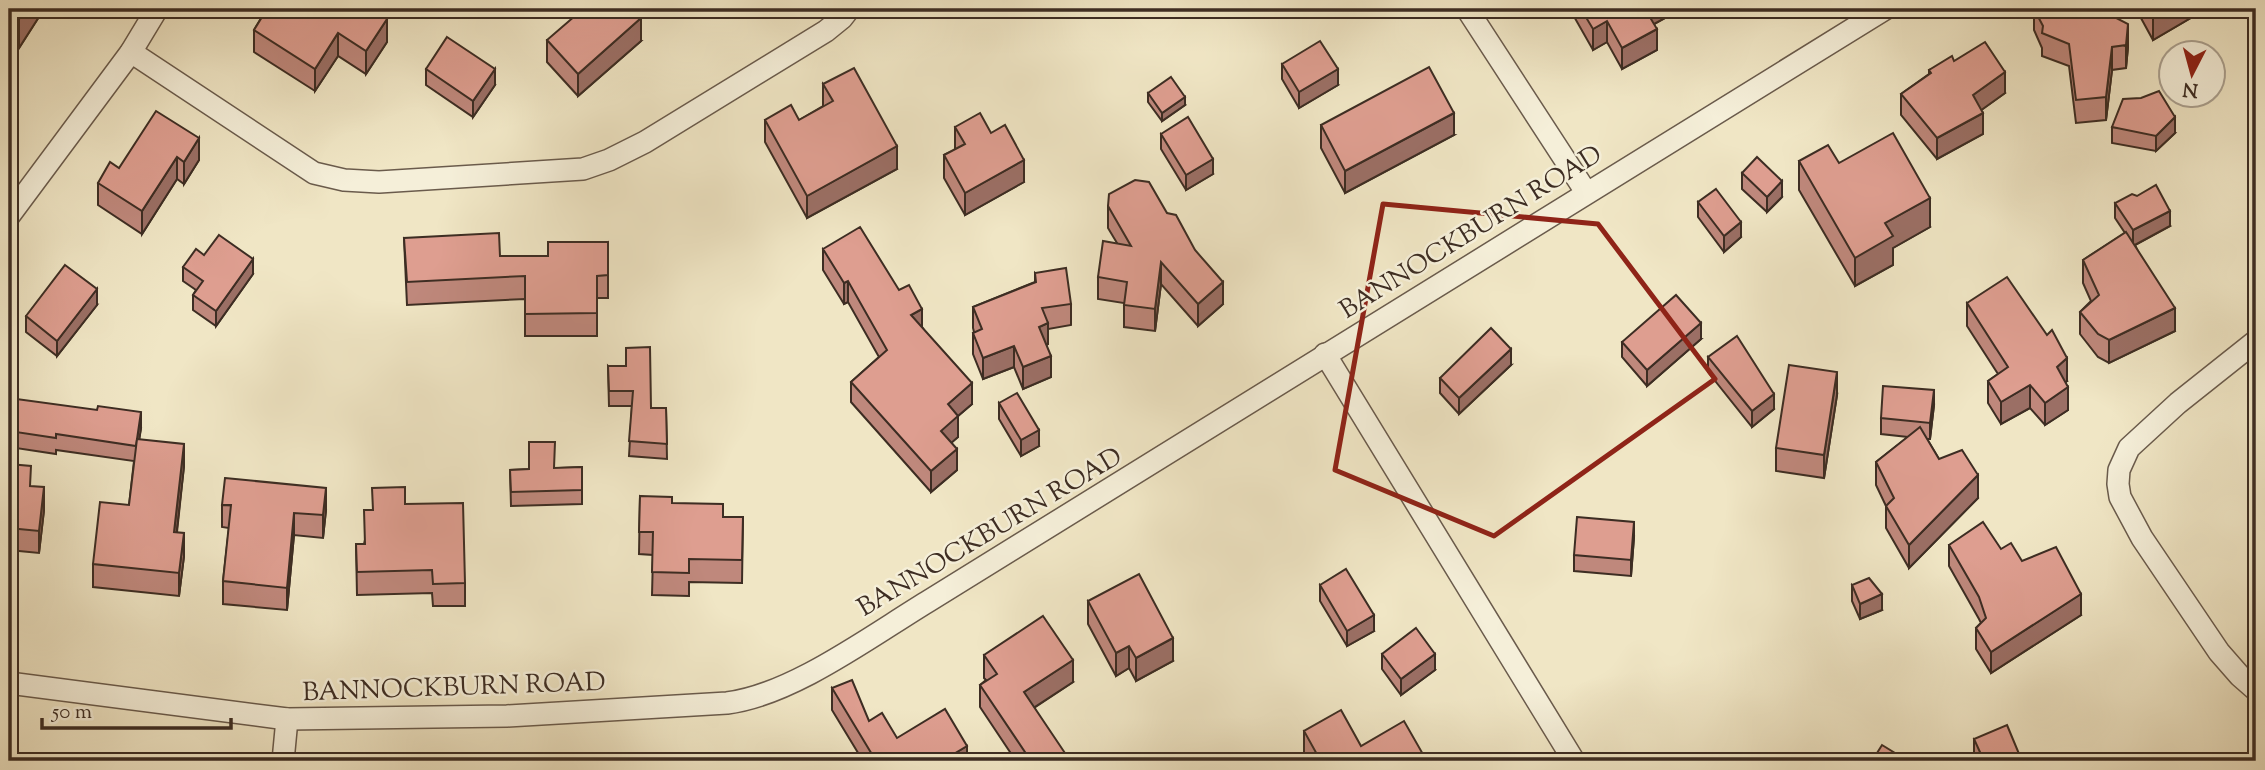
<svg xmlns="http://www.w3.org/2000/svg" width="2265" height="770" viewBox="0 0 2265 770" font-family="'Sorts Mill Goudy',serif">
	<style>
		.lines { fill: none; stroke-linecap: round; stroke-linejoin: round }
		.street-casing { stroke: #6a5b4c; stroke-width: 24 }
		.street { stroke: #f5efd9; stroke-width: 21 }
		.wall { fill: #bf887c; stroke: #3d2d23; stroke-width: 2 }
		.shaded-wall { fill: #9b6f65; stroke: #3d2d23; stroke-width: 2 }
		.building { fill: #de9e90; stroke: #3d2d23; stroke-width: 2 }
		.marked { fill: none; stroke: #8f2418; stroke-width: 5; stroke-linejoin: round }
		.labels { text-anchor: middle; stroke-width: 5; stroke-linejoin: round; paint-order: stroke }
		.street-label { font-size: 26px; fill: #3d2d23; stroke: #f5efd9 }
	</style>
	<rect width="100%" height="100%" fill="#f0e6c5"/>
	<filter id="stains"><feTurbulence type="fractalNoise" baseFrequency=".00286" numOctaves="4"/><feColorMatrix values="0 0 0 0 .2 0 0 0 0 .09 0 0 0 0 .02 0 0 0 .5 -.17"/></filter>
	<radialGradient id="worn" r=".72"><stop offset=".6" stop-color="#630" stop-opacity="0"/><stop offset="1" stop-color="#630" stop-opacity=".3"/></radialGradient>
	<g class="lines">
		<defs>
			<g id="street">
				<path d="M 1467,9 L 1586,192"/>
				<path d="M 131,52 L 314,173 L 344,180 L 379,182 L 583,169 L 609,160 L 645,142 L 826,31 L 842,18 L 849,9"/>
				<path d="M 9,216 L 131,52 L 157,9"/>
				<path d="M 2256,341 L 2178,403 L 2129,448 L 2119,470 L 2118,484 L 2120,497 L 2142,538 L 2219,652 L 2240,676 L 2256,690"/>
				<path d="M 1325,354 L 1574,761"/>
				<path d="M 9,683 L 287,719 L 507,716 L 727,703 C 792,695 871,636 927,602 L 1885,9"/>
				<path d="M 283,761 L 287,719"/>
			</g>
		</defs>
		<use href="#street" class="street-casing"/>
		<use href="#street" class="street"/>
	</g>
	<g class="wall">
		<path d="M 9,9 L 44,9 L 19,48 L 9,41 Z"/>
		<path d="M 253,9 L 370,9 L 387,42 L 366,74 L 338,56 L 315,91 L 254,52 L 254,30 L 263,15 Z"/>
		<path d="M 1572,9 L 1676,9 L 1676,12 L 1654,24 L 1657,50 L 1622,69 L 1607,42 L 1593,50 L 1572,13 Z"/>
		<path d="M 2034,9 L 2128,47 L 2126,68 L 2112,70 L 2106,120 L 2076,123 L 2069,66 L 2042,56 L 2042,48 L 2034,30 Z"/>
		<path d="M 2136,9 L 2206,9 L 2153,40 Z"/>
		<path d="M 547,40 L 641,41 L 578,96 L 547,62 Z"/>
		<path d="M 1954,61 L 2005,93 L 1981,110 L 1983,134 L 1937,159 L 1901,115 L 1901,94 L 1929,74 L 1929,70 Z"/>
		<path d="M 1282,64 L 1338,85 L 1299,108 L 1282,79 Z"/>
		<path d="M 426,69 L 495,85 L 473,117 L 426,85 Z"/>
		<path d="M 823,84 L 897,169 L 807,218 L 765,142 L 765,120 L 799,120 L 823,106 Z"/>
		<path d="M 1148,93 L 1185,105 L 1162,121 L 1148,102 Z"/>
		<path d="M 1321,125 L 1454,135 L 1345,193 L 1321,148 Z"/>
		<path d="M 955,127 L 991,133 L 1024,182 L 965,215 L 944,178 L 944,155 L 955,150 Z"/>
		<path d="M 2112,127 L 2175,133 L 2156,151 L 2112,143 Z"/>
		<path d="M 1161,134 L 1213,174 L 1186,190 L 1161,149 Z"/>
		<path d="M 199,138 L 199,160 L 184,184 L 177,179 L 142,234 L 98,205 L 98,183 L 119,168 Z"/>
		<path d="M 1799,161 L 1839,163 L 1930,227 L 1893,248 L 1893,265 L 1855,286 L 1799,190 Z"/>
		<path d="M 1742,173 L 1782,197 L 1767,212 L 1742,189 Z"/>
		<path d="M 1698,202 L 1741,237 L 1724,252 L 1698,217 Z"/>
		<path d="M 2115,203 L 2170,226 L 2135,245 L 2175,331 L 2109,363 L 2098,357 L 2080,334 L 2080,312 L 2091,301 L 2083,283 L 2083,260 L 2125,233 L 2115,218 Z"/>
		<path d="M 1108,206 L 1167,213 L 1223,304 L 1198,326 L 1161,284 L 1155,331 L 1124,327 L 1124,303 L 1098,299 L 1098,277 L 1117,243 L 1108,228 Z"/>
		<path d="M 404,238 L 500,256 L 548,256 L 608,242 L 608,298 L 597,298 L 597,336 L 525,336 L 525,299 L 407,305 Z"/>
		<path d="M 823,249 L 922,327 L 972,404 L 958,416 L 958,437 L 951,442 L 957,470 L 931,492 L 851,402 L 851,382 L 879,357 L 848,302 L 844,304 L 823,270 Z"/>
		<path d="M 204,255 L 253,274 L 216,326 L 193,310 L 193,295 L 196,290 L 183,281 L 183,267 Z"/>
		<path d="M 1035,273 L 1071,304 L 1071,325 L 1048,329 L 1048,344 L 1046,345 L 1051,377 L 1023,389 L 1014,367 L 983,379 L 973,354 L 973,333 L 974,332 L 973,328 L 973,307 L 1035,282 Z"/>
		<path d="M 1967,303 L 2067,381 L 2065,382 L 2068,410 L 2045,425 L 2030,408 L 2001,424 L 1988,403 L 1988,381 L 1998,374 L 1967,326 Z"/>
		<path d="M 97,305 L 57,356 L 26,332 L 26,316 Z"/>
		<path d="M 1701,339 L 1647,386 L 1622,357 L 1622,342 Z"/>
		<path d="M 1708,357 L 1774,409 L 1752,427 L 1708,372 Z"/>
		<path d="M 1511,365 L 1459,414 L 1440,393 L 1440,378 Z"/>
		<path d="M 608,366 L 651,408 L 666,408 L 667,459 L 629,456 L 632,406 L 609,406 Z"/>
		<path d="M 1837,395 L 1824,478 L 1776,471 L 1776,448 Z"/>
		<path d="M 9,398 L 141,428 L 139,439 L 184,466 L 177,532 L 184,556 L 179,596 L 93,587 L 93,564 L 129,505 L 134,461 L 56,450 L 56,454 L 9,447 Z"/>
		<path d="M 999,403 L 1039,446 L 1021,456 L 999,419 Z"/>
		<path d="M 1934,405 L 1930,439 L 1927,439 L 1939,459 L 1978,498 L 1909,568 L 1886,528 L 1886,506 L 1876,485 L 1876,462 L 1908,437 L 1881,434 L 1881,418 Z"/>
		<path d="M 9,464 L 31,487 L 44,510 L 39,553 L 9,550 Z"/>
		<path d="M 582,467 L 582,504 L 511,506 L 510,470 Z"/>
		<path d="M 640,496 L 723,517 L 743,517 L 742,583 L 689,582 L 689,596 L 652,595 L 653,555 L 639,554 Z"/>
		<path d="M 405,504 L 465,583 L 465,606 L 433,606 L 432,593 L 357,595 L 356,544 L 364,544 L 372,510 Z"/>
		<path d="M 222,505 L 326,510 L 323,538 L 294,535 L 287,610 L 223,604 L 223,581 L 229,528 L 222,527 Z"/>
		<path d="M 1634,537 L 1631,576 L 1574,571 L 1574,555 Z"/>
		<path d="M 1949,545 L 2001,549 L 2022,561 L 2081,615 L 1991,673 L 1976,649 L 1976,628 L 1981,623 L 1979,619 L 1949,566 Z"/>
		<path d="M 1320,585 L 1374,631 L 1347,646 L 1320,601 Z"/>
		<path d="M 1852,585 L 1882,610 L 1860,619 L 1852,601 Z"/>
		<path d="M 1088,601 L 1173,661 L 1136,681 L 1129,668 L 1116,676 L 1088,624 Z"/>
		<path d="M 1382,654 L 1435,670 L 1401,695 L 1382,669 Z"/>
		<path d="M 984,655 L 1073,682 L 1034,708 L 1069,761 L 1016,761 L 980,707 L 980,685 L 986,680 L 984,678 Z"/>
		<path d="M 832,688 L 869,721 L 897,738 L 967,761 L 863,761 L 832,710 Z"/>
		<path d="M 1304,731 L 1361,746 L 1424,761 L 1308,761 L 1304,754 Z"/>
		<path d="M 1974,739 L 2022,761 L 1977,761 L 1974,754 Z"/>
	</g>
	<g class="shaded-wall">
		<path d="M 26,9 L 44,9 L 19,48 L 19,19 Z"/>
		<path d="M 1645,9 L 1676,9 L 1676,12 L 1645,29 Z"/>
		<path d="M 2168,9 L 2206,9 L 2153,40 L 2153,18 Z"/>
		<path d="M 641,18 L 641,41 L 578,96 L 578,74 Z"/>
		<path d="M 387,19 L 387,42 L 366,74 L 366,51 Z"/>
		<path d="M 1607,21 L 1607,42 L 1593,50 L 1593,29 Z"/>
		<path d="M 2128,24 L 2128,47 L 2126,68 L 2126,45 Z"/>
		<path d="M 1657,29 L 1657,50 L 1622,69 L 1622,48 Z"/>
		<path d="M 338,33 L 338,56 L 315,91 L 315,69 Z"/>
		<path d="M 2112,47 L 2112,70 L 2106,120 L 2106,97 Z"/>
		<path d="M 495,69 L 495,85 L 473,117 L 473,101 Z"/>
		<path d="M 1338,69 L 1338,85 L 1299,108 L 1299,92 Z"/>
		<path d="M 2005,72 L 2005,93 L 1973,116 L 1973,95 Z"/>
		<path d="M 1185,97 L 1185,105 L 1162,121 L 1162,113 Z"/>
		<path d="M 1454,113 L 1454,135 L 1345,193 L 1345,171 Z"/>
		<path d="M 1983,113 L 1983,134 L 1937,159 L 1937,138 Z"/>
		<path d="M 2175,117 L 2175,133 L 2156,151 L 2156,136 Z"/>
		<path d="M 199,138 L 199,160 L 184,184 L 184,162 Z"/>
		<path d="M 897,146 L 897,169 L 807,218 L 807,196 Z"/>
		<path d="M 177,157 L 177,179 L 142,234 L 142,211 Z"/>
		<path d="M 1213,159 L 1213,174 L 1186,190 L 1186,175 Z"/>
		<path d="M 1024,160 L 1024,182 L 965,215 L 965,193 Z"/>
		<path d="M 1782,181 L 1782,197 L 1767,212 L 1767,197 Z"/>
		<path d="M 1930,198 L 1930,227 L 1893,248 L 1893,265 L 1855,286 L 1855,258 L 1885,223 Z"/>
		<path d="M 2170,211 L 2170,226 L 2133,246 L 2133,230 Z"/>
		<path d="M 1741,222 L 1741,237 L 1724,252 L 1724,236 Z"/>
		<path d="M 253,259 L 253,274 L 216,326 L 216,311 Z"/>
		<path d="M 1161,262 L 1161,284 L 1155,331 L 1155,309 Z"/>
		<path d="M 848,281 L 848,302 L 844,304 L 844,283 Z"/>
		<path d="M 1223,282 L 1223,304 L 1198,326 L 1198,304 Z"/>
		<path d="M 97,289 L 97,305 L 57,356 L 57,341 Z"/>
		<path d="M 2175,308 L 2175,331 L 2109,363 L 2109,340 Z"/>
		<path d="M 922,309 L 922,329 L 911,315 Z"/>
		<path d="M 1048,323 L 1048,344 L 1039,348 L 1039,327 Z"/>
		<path d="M 1701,323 L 1701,339 L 1647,386 L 1647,370 Z"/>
		<path d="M 1014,346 L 1014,367 L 983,379 L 983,358 Z"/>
		<path d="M 1511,349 L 1511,365 L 1459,414 L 1459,398 Z"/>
		<path d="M 1051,356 L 1051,377 L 1023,389 L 1023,367 Z"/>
		<path d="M 2067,358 L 2067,381 L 2057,389 L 2057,367 Z"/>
		<path d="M 1837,372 L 1837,395 L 1824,478 L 1824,455 Z"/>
		<path d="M 972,383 L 972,404 L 958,416 L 958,437 L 941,452 L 941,431 L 948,404 Z"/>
		<path d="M 2030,385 L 2030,408 L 2001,424 L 2001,402 Z"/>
		<path d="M 2068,387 L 2068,410 L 2045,425 L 2045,403 Z"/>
		<path d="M 1934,390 L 1934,405 L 1930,439 L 1930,423 Z"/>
		<path d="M 1774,394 L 1774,409 L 1752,427 L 1752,411 Z"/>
		<path d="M 141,412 L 141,428 L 136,462 L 136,446 Z"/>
		<path d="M 1039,430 L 1039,446 L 1021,456 L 1021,440 Z"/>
		<path d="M 184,444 L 184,466 L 174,555 L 174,532 Z"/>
		<path d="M 957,449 L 957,470 L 931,492 L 931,471 Z"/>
		<path d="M 1978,475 L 1978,498 L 1909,568 L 1909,545 Z"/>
		<path d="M 44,487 L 44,510 L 39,553 L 39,531 Z"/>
		<path d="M 326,488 L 326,510 L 323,538 L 323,515 Z"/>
		<path d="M 294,513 L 294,535 L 287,610 L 287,588 Z"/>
		<path d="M 1634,522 L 1634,537 L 1631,576 L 1631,560 Z"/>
		<path d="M 184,533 L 184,556 L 179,596 L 179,573 Z"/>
		<path d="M 1882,594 L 1882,610 L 1860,619 L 1860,604 Z"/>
		<path d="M 2081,594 L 2081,615 L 1991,673 L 1991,652 Z"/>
		<path d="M 1374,615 L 1374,631 L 1347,646 L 1347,631 Z"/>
		<path d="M 1173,638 L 1173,661 L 1136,681 L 1136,658 Z"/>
		<path d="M 1129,646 L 1129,668 L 1116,676 L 1116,653 Z"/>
		<path d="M 1435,654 L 1435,670 L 1401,695 L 1401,679 Z"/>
		<path d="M 1073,660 L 1073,682 L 1024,714 L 1024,692 Z"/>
		<path d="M 967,746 L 967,761 L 952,761 L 952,755 Z"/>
		<path d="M 1327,754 L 1327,761 L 1319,761 L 1319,758 Z"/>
		<path d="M 1424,756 L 1424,761 L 1415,761 Z"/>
	</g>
	<g class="building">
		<path d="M 9,9 L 26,9 L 19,19 L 9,12 Z"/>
		<path d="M 267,9 L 370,9 L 387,19 L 366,51 L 338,33 L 315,69 L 254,30 Z"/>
		<path d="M 583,9 L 633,9 L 641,18 L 578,74 L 547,40 Z"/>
		<path d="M 1581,9 L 1645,9 L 1657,29 L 1622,48 L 1607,21 L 1593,29 Z"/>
		<path d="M 2034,9 L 2099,9 L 2128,24 L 2126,45 L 2112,47 L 2106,97 L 2076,100 L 2069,44 L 2042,33 L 2043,26 Z"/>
		<path d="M 2148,9 L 2168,9 L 2153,18 Z"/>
		<path d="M 447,37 L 495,69 L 473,101 L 426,69 Z"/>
		<path d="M 1320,41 L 1338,69 L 1299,92 L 1282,64 Z"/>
		<path d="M 1985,42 L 2005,72 L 1973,95 L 1983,113 L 1937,138 L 1901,94 L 1931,73 L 1929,70 L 1952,56 L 1954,61 Z"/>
		<path d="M 1429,67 L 1454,113 L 1345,171 L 1321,125 Z"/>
		<path d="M 854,68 L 897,146 L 807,196 L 765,120 L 791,105 L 799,120 L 833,101 L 823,84 Z"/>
		<path d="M 1171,77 L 1185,97 L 1162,113 L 1148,93 Z"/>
		<path d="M 2159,91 L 2175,117 L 2156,136 L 2112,127 L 2123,99 L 2141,98 Z"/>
		<path d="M 156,111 L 199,138 L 184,162 L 177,157 L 142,211 L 98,183 L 110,162 L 119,168 Z"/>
		<path d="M 980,113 L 991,133 L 1005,125 L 1024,160 L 965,193 L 944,155 L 965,144 L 955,127 Z"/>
		<path d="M 1188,117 L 1213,159 L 1186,175 L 1161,134 Z"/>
		<path d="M 1893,133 L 1930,198 L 1885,223 L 1893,236 L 1855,258 L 1799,161 L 1828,145 L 1839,163 Z"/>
		<path d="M 1757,157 L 1782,181 L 1767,197 L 1742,173 Z"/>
		<path d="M 1135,180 L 1149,182 L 1167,213 L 1176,215 L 1195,250 L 1223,282 L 1198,304 L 1161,262 L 1155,309 L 1124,305 L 1127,282 L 1098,277 L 1103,241 L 1131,246 L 1108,206 L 1109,194 Z"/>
		<path d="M 2156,185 L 2170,211 L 2133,230 L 2115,203 L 2132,194 L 2137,196 Z"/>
		<path d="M 1716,189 L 1741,222 L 1724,236 L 1698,202 Z"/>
		<path d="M 860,227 L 899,290 L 909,285 L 922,309 L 911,315 L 972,383 L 948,404 L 958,416 L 941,431 L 957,449 L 931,471 L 851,382 L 887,350 L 848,281 L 844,283 L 823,249 Z"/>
		<path d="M 2126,232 L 2175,308 L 2109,340 L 2098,334 L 2080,312 L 2099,295 L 2083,260 Z"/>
		<path d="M 499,233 L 500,256 L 548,256 L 548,242 L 608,242 L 608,275 L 597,276 L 597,313 L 525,314 L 525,276 L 407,282 L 404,238 Z"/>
		<path d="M 219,235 L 253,259 L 216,311 L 193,295 L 203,281 L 183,267 L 196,249 L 204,255 Z"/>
		<path d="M 65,265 L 97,289 L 57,341 L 26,316 Z"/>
		<path d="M 1066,268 L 1071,304 L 1042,308 L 1048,323 L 1039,327 L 1051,356 L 1023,367 L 1014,346 L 983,358 L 973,333 L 982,329 L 973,307 L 1036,282 L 1035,273 Z"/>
		<path d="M 2007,277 L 2047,335 L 2052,330 L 2067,358 L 2057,367 L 2068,387 L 2045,403 L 2030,385 L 2001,402 L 1988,381 L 2008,367 L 1967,303 Z"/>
		<path d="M 1676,295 L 1701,323 L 1647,370 L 1622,342 Z"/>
		<path d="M 1491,328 L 1511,349 L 1459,398 L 1440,378 Z"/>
		<path d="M 1737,336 L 1774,394 L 1752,411 L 1708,357 Z"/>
		<path d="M 650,347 L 651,408 L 666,408 L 667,444 L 629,441 L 633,391 L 609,391 L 608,366 L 626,366 L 626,348 Z"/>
		<path d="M 1789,365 L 1837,372 L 1824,455 L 1776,448 Z"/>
		<path d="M 1883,386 L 1934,390 L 1930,423 L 1881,418 Z"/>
		<path d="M 1017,393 L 1039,430 L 1021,440 L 999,403 Z"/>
		<path d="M 9,398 L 97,410 L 98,406 L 141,412 L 136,446 L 56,434 L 56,438 L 9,431 Z"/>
		<path d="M 1920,427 L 1939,459 L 1962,450 L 1978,475 L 1909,545 L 1886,506 L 1894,498 L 1876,462 Z"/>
		<path d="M 137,439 L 184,444 L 174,532 L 184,533 L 179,573 L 93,564 L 100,502 L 129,505 Z"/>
		<path d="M 529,442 L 555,442 L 554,468 L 582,467 L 582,490 L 511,492 L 510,470 L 529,469 Z"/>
		<path d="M 9,464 L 31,466 L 30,486 L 44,487 L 39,531 L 9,528 Z"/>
		<path d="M 225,478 L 326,488 L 323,515 L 294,513 L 287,588 L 223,581 L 231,505 L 222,505 Z"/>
		<path d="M 405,487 L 405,504 L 463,503 L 465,583 L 433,584 L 432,570 L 357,572 L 356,544 L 365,544 L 364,510 L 373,510 L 372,488 Z"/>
		<path d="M 640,496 L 672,497 L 672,503 L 723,504 L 723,517 L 743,517 L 742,560 L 689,559 L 689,573 L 652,572 L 653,532 L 639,532 Z"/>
		<path d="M 1577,517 L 1634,522 L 1631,560 L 1574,555 Z"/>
		<path d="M 1983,522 L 2001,549 L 2011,543 L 2022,561 L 2056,547 L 2081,594 L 1991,652 L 1976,628 L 1986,618 L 1979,597 L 1949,545 Z"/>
		<path d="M 1346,569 L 1374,615 L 1347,631 L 1320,585 Z"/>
		<path d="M 1139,574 L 1173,638 L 1136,658 L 1129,646 L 1116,653 L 1088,601 Z"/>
		<path d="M 1869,578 L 1882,594 L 1860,604 L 1852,585 Z"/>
		<path d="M 1043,616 L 1073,660 L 1024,692 L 1069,759 L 1067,761 L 1031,761 L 980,685 L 997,674 L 984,655 Z"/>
		<path d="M 1416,628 L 1435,654 L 1401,679 L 1382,654 Z"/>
		<path d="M 852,680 L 869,721 L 882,713 L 897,738 L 945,709 L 967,746 L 952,755 L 956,761 L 876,761 L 832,688 Z"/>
		<path d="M 1341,710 L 1361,746 L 1404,721 L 1424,756 L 1415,761 L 1331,761 L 1327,754 L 1319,758 L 1304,731 Z"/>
		<path d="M 2007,725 L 2022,761 L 1984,761 L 1974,739 Z"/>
		<path d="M 1882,745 L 1908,761 L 1872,761 Z"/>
	</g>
	<path class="marked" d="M 1383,204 L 1598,224 L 1715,379 L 1494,536 L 1335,470 Z"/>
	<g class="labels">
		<g class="street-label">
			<text transform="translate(1470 231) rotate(-32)" y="9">BANNOCKBURN ROAD</text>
			<text transform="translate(989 531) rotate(-31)" y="9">BANNOCKBURN ROAD</text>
			<text transform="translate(454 686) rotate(-2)" y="9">BANNOCKBURN ROAD</text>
		</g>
	</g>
	<rect width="2265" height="770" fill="none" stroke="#f0e6c5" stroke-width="35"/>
	<rect x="10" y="10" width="2244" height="749" fill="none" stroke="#3d2d23" stroke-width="3.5"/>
	<rect x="18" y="18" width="2230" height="735" fill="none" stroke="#3d2d23" stroke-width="2"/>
	<g transform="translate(2192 74) rotate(186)"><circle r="33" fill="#f5efd9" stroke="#aba190" stroke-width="2"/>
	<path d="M0-5L12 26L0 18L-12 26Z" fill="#8f2418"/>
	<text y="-10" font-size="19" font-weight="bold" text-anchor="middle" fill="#3d2d23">N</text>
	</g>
	<path d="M42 718v10h189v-10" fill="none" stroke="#3d2d23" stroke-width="3.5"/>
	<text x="52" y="718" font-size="21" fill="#3d2d23" stroke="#f5efd9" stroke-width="5" paint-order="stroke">50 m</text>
	<rect width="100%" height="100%" filter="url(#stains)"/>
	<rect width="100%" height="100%" fill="url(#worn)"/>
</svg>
